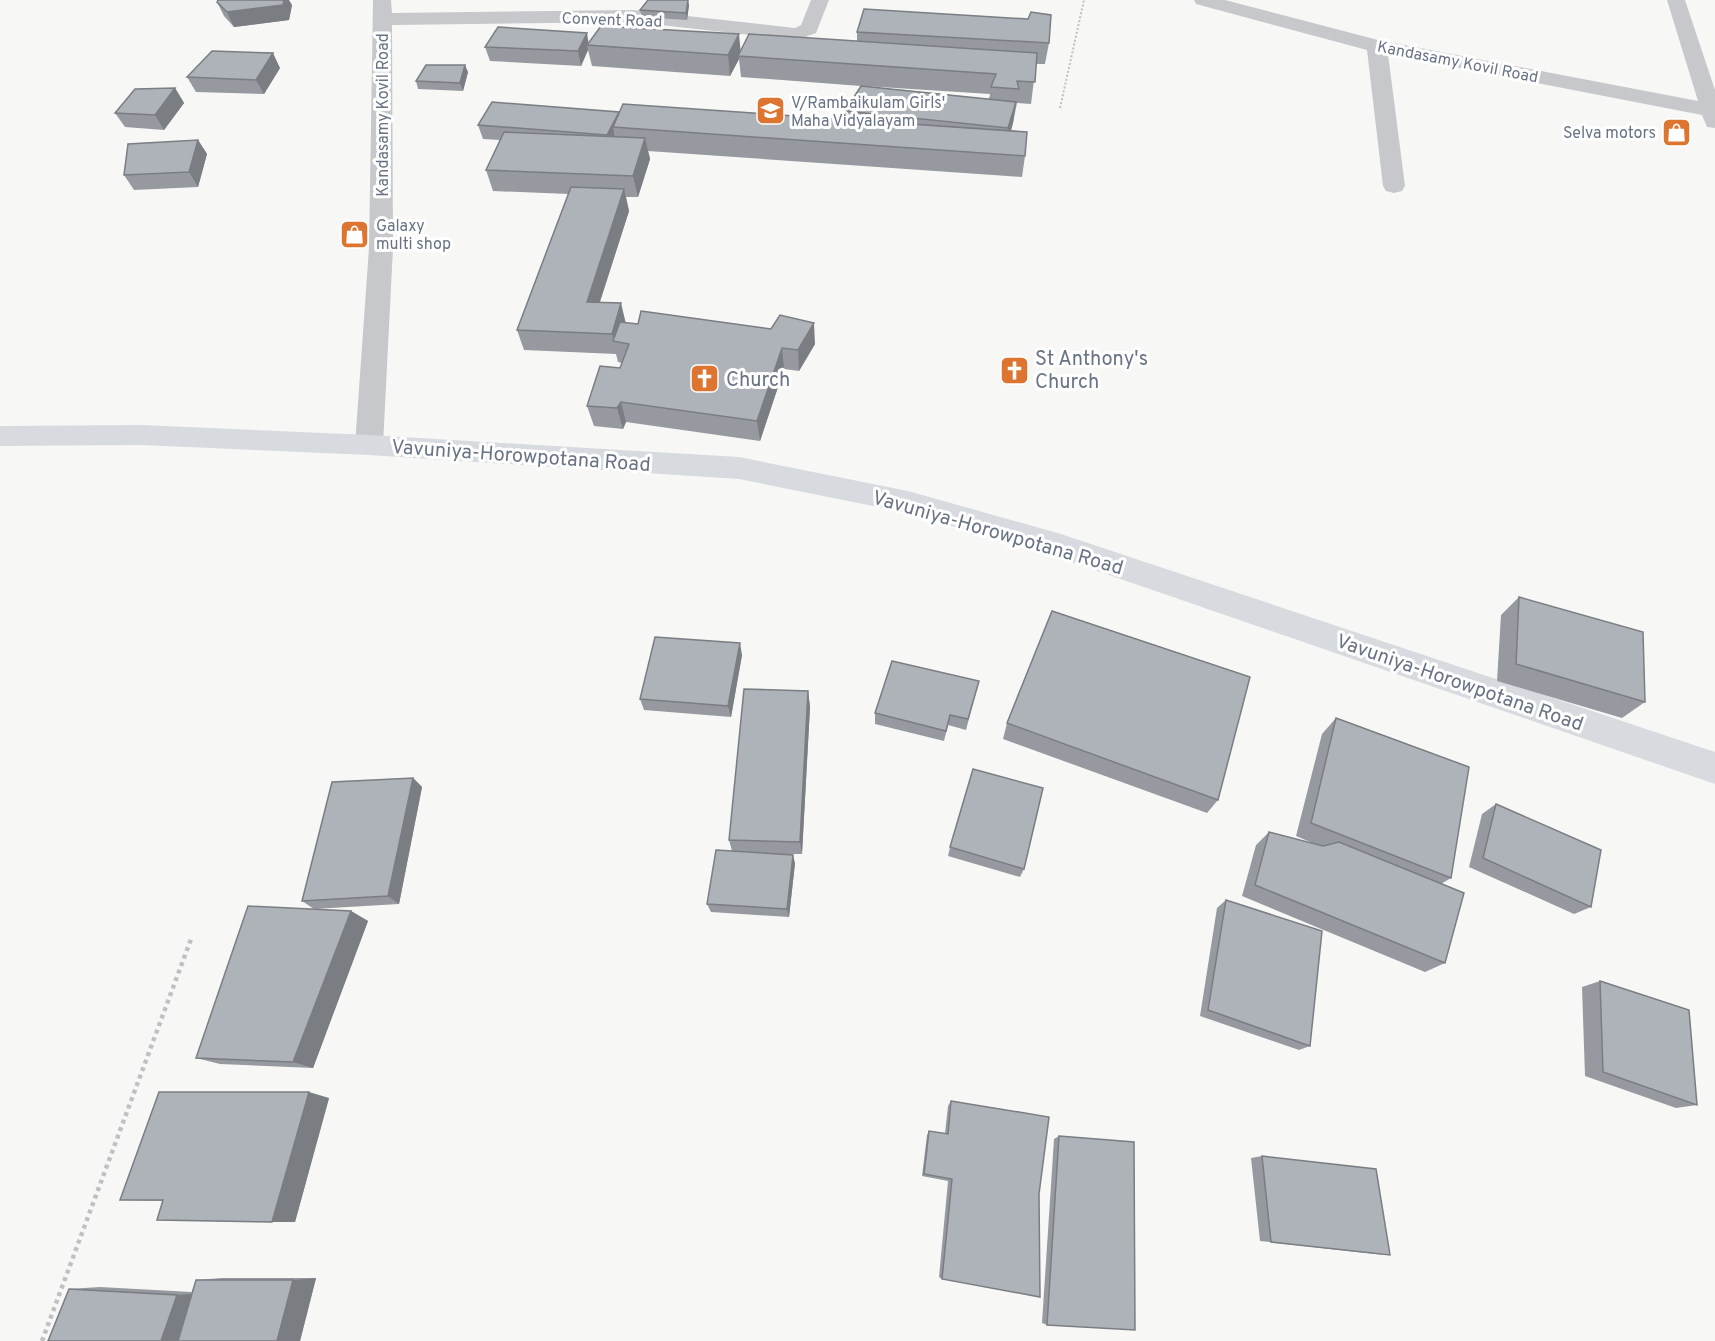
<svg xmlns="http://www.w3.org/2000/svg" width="1715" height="1341" viewBox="0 0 1715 1341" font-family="Overpass,sans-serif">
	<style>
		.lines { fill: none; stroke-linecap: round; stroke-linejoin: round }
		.path-far1 { stroke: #bfc0c3; stroke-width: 2; stroke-dasharray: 2 2; stroke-linecap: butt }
		.path { stroke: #bfc0c3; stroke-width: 4.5; stroke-dasharray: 4 4; stroke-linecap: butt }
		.street { fill: #c6c8cc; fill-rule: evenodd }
		.highway { fill: #d7dadf; fill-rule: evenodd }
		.wall { fill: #969aa0; fill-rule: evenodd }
		.shaded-wall { fill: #7a7d82 }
		.building { fill: #aeb3ba; stroke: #7a7d82; stroke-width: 1.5 }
		.labels { text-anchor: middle; stroke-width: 6; stroke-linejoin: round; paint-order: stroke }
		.far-street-label { font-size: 16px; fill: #687385; stroke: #fff }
		.far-poi-label { font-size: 16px; fill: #687385; stroke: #fff; text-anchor: start }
		.poi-label { font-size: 20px; fill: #687385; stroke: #fff; text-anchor: start }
		.street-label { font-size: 20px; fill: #687385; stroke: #fff }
	</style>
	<rect width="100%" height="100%" fill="#f7f8f5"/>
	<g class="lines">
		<path class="path-far1" d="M 1060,108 L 1084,0"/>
		<path class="path" d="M 42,1341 L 191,939"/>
		<g class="street">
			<path d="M 373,0 L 391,0 L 392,13 L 633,10 L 795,28 L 801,25 L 811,0 L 829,0 L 816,33 L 797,40 L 633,22 L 392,25 L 393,248 L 383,445 L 379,452 L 369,455 L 359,452 L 355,445 L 369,248 Z"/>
			<path d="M 1194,0 L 1225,0 L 1378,40 L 1698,101 L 1667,0 L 1685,0 L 1715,90 L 1715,128 L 1707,127 L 1702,115 L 1388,54 L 1405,186 L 1402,191 L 1394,193 L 1386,191 L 1383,186 L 1367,50 L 1196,4 Z"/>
		</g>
		<path class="highway" d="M 142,425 L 369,435 L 739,457 L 908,491 L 1061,534 L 1715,752 L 1715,784 L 1057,557 L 908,513 L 739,479 L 369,455 L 142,445 L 0,446 L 0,426 Z"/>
	</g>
	<g class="wall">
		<path d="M 217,2 L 292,5 L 289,20 L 234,27 L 224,16 Z"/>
		<path d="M 689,5 L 687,20 L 642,17 L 640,10 Z"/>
		<path d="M 857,32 L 1049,43 L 1045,64 L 1036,64 L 1031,104 L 1017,103 L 1013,123 L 1011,131 L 1025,156 L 1022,177 L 648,151 L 650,159 L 638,197 L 626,197 L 629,211 L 600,302 L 626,323 L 815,344 L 799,371 L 784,369 L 760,441 L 626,422 L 623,429 L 594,426 L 587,406 L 620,368 L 622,363 L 618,362 L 616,354 L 524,350 L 517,330 L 568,194 L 493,191 L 486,170 L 500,140 L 483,139 L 478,125 L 619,112 L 619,114 L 845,119 L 845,111 L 861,86 L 741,77 L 739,59 L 730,76 L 592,66 L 588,50 L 581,66 L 490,61 L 485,47 L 589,43 L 740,52 L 857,41 ZM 864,86 L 990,94 L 989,99 Z"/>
		<path d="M 280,68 L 264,94 L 196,92 L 187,77 Z"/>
		<path d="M 468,72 L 463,91 L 418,89 L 416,81 Z"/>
		<path d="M 175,88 L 184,103 L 164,130 L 125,127 L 115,113 Z"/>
		<path d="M 198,140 L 207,154 L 198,187 L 134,190 L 124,175 Z"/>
		<path d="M 1519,597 L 1645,702 L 1622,718 L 1497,681 L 1501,615 Z"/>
		<path d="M 742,655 L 731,717 L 644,710 L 640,699 Z"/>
		<path d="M 979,681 L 966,730 L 948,725 L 944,741 L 875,724 L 875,713 Z"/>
		<path d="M 808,691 L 810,707 L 802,854 L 772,854 L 795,863 L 789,917 L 711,912 L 707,904 L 732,851 L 729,840 Z"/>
		<path d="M 1336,718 L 1451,878 L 1441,884 L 1445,963 L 1425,972 L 1242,896 L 1256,845 L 1269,832 L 1315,844 L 1296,836 L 1322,734 Z"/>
		<path d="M 1007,723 L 1218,800 L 1207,813 L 1003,739 Z"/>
		<path d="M 413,778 L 422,787 L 399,904 L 314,909 L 302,901 Z"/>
		<path d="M 1496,804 L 1591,907 L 1574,914 L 1469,867 L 1482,814 Z"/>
		<path d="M 950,847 L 1024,869 L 1020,877 L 948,856 Z"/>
		<path d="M 1226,900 L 1310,1046 L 1299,1050 L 1200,1016 L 1217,908 Z"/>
		<path d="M 351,911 L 368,921 L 313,1068 L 220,1064 L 196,1058 Z"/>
		<path d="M 1600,981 L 1697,1105 L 1676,1108 L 1585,1076 L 1582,987 Z"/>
		<path d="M 329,1098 L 295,1222 L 157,1220 L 163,1201 L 120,1200 Z"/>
		<path d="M 951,1101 L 1049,1117 L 942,1279 L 939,1277 L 948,1181 L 922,1176 L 927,1135 L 929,1131 L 945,1133 L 948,1106 Z"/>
		<path d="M 1059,1136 L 1047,1325 L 1042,1323 L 1054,1139 Z"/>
		<path d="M 1262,1156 L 1390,1255 L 1375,1254 L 1260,1241 L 1251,1158 Z"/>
		<path d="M 222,1278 L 316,1278 L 300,1341 L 48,1341 L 69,1289 L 100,1287 L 192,1292 L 196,1280 Z"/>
	</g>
	<g class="shaded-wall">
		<path d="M 284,0 L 289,0 L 292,5 L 289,20 L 234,27 L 227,12 Z"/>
		<path d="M 688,0 L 689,5 L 687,20 L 686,13 Z"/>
		<path d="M 587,33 L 589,46 L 587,45 L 588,50 L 581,66 L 578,51 Z"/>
		<path d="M 739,34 L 741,55 L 738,56 L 739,59 L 730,76 L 728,55 Z"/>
		<path d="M 273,53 L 280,68 L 264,94 L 256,80 Z"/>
		<path d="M 465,65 L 468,72 L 463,91 L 460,83 Z"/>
		<path d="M 175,88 L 184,103 L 164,130 L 155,115 Z"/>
		<path d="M 1016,102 L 1013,123 L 1005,150 L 1008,128 Z"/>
		<path d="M 619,112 L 622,126 L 613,127 L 615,139 L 610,149 L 607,135 Z"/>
		<path d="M 645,138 L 650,159 L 638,197 L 633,176 Z"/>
		<path d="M 198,140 L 207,154 L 198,187 L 189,172 Z"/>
		<path d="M 624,189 L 629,211 L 593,323 L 587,302 Z"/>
		<path d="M 621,303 L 626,324 L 614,342 L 612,334 Z"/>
		<path d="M 814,323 L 815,344 L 799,371 L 798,350 Z"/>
		<path d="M 782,348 L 784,369 L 760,441 L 757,421 Z"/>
		<path d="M 621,402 L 626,422 L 623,429 L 617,408 Z"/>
		<path d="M 740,643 L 742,655 L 731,717 L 728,706 Z"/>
		<path d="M 808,691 L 810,707 L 802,854 L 800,842 Z"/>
		<path d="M 413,778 L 422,787 L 399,904 L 388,896 Z"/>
		<path d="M 793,855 L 795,863 L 789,917 L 787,909 Z"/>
		<path d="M 351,911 L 368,921 L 313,1068 L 293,1062 Z"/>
		<path d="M 309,1092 L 329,1098 L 295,1222 L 272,1222 Z"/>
		<path d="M 316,1278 L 300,1341 L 277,1341 L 293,1280 Z"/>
		<path d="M 205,1293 L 188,1341 L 161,1341 L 177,1295 Z"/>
	</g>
	<g class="building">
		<path d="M 218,0 L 284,0 L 283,5 L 227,12 L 217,2 Z"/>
		<path d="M 648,0 L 688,0 L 686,13 L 640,10 Z"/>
		<path d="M 864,9 L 1028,19 L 1031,12 L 1051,15 L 1049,43 L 857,32 Z"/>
		<path d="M 601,26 L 739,34 L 728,55 L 587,45 Z"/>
		<path d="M 498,27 L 587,33 L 578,51 L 485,47 Z"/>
		<path d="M 749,34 L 1037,53 L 1035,82 L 1017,81 L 1019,89 L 991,87 L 996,74 L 738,56 Z"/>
		<path d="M 212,51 L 273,53 L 256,80 L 187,77 Z"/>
		<path d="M 426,65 L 465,65 L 460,83 L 416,81 Z"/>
		<path d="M 861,86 L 1016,102 L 1008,128 L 845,111 Z"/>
		<path d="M 175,88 L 155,115 L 115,113 L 135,89 Z"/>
		<path d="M 492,102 L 619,112 L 607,135 L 478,125 Z"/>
		<path d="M 623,104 L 1027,132 L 1025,156 L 613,127 Z"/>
		<path d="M 504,132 L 645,138 L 633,176 L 486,170 Z"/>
		<path d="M 198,140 L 189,172 L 124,175 L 128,144 Z"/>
		<path d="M 571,187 L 624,189 L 587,302 L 621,303 L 612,334 L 517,330 Z"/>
		<path d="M 641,311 L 771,329 L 780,315 L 814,323 L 798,350 L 782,348 L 757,421 L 621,402 L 617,408 L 587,406 L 600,366 L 620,368 L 629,344 L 613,341 L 620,322 L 638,324 Z"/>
		<path d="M 1519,597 L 1643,632 L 1645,702 L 1516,664 Z"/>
		<path d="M 1052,611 L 1250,677 L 1218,800 L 1007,723 Z"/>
		<path d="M 655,637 L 740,643 L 728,706 L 640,699 Z"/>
		<path d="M 892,661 L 979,681 L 968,719 L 950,715 L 946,731 L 875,713 Z"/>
		<path d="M 744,689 L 808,691 L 800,842 L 729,840 Z"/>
		<path d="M 1336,718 L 1469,767 L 1451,878 L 1311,823 Z"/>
		<path d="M 973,769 L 1043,788 L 1024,869 L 950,847 Z"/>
		<path d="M 413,778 L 388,896 L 302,901 L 332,782 Z"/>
		<path d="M 1496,804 L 1601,850 L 1591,907 L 1483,858 Z"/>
		<path d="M 1269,832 L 1323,846 L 1339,842 L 1464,893 L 1445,963 L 1255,885 Z"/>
		<path d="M 716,850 L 793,855 L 787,909 L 707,904 Z"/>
		<path d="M 1226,900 L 1322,931 L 1310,1046 L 1208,1010 Z"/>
		<path d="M 248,906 L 351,911 L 293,1062 L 196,1058 Z"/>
		<path d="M 1600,981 L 1689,1010 L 1697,1105 L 1603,1072 Z"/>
		<path d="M 159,1092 L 309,1092 L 272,1222 L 157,1220 L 163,1200 L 120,1200 Z"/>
		<path d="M 951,1101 L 1049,1117 L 1039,1194 L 1040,1297 L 942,1279 L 952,1179 L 924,1174 L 929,1131 L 948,1134 Z"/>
		<path d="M 1059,1136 L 1134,1142 L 1135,1330 L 1047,1325 Z"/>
		<path d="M 1262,1156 L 1376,1169 L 1390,1255 L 1271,1242 Z"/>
		<path d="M 196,1280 L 293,1280 L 277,1341 L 178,1341 Z"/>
		<path d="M 69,1289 L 177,1295 L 161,1341 L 48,1341 Z"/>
	</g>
	<defs>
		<symbol id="school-square" viewBox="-11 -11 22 22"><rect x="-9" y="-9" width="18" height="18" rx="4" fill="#dd7530" stroke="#fff"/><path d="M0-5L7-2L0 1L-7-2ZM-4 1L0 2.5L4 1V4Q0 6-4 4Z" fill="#fff"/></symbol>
		<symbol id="shop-square" viewBox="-11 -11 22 22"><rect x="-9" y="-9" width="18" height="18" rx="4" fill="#dd7530" stroke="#fff"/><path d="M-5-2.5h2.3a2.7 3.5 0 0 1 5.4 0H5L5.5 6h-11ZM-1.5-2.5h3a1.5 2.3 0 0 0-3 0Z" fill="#fff"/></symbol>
		<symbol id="church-square" viewBox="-11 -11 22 22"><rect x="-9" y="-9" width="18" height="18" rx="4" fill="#dd7530" stroke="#fff"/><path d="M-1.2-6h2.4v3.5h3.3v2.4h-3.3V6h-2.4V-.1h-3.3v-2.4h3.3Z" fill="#fff"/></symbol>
	</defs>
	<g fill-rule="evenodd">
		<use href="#school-square" x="754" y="94" width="33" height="33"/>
		<use href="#shop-square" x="1660" y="116" width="33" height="33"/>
		<use href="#shop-square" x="338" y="218" width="33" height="33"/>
		<use href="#church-square" x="998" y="354" width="33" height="33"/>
		<use href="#church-square" x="688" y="362" width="33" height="33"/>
	</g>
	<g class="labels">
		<g class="far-street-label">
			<text transform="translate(612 19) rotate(2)" y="6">Convent Road</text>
			<text transform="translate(1458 61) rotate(11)" y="6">Kandasamy Kovil Road</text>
			<text transform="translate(382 115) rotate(-90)" y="6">Kandasamy Kovil Road</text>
		</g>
		<g class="far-poi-label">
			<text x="791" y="108">V/Rambaikulam Girls'<tspan x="791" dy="18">Maha Vidyalayam</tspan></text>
			<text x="1656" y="138" text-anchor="end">Selva motors</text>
			<text x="376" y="231">Galaxy<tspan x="376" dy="18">multi shop</tspan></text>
		</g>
		<g class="poi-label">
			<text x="1035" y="365">St Anthony's<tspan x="1035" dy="23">Church</tspan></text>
			<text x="726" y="386">Church</text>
		</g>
		<g class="street-label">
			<text transform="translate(521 455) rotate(4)" y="7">Vavuniya-Horowpotana Road</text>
			<text transform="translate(998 532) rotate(16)" y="7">Vavuniya-Horowpotana Road</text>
			<text transform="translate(1460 682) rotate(19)" y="7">Vavuniya-Horowpotana Road</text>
		</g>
	</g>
</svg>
